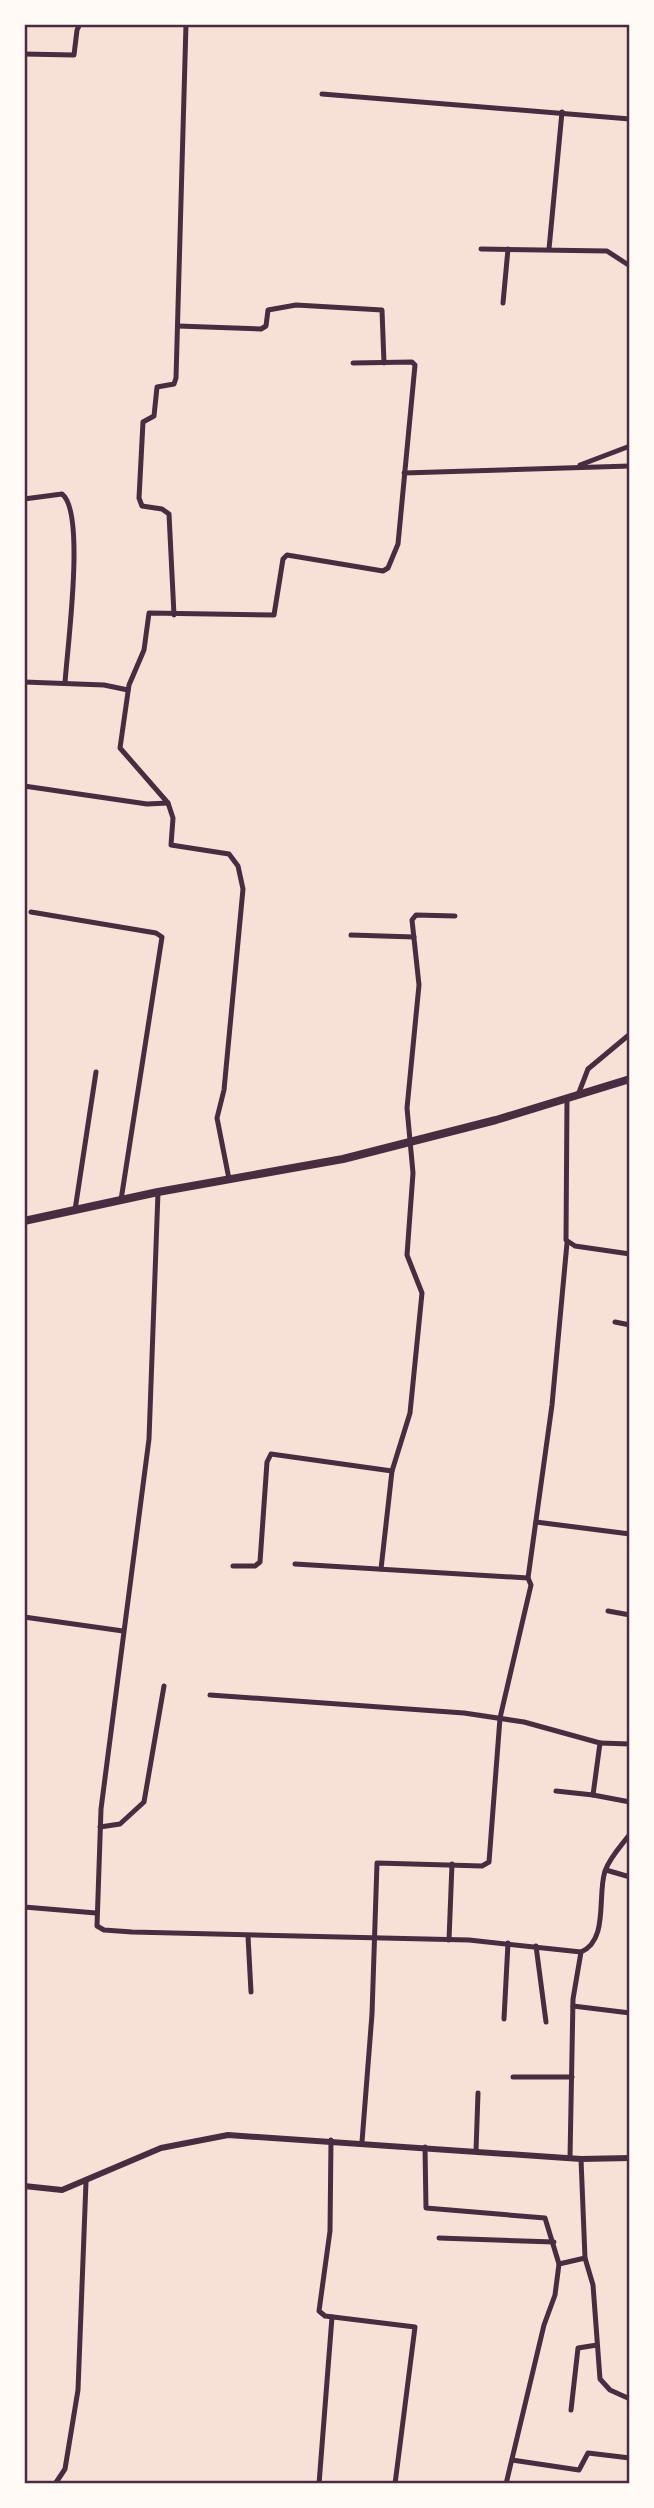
<svg xmlns="http://www.w3.org/2000/svg" width="654" height="2508" viewBox="0 0 654 2508" font-family="Arial,sans-serif">
	<style>
		.lines { fill: none; stroke-linecap: round; stroke-linejoin: round }
		.minor { stroke: #4a2c40; stroke-width: 5 }
		.tertiary { stroke: #4a2c40; stroke-width: 6 }
		.primary { stroke: #4a2c40; stroke-width: 8 }
		.neatline { fill: none; stroke: #4a2c40; stroke-width: 2.5 }
	</style>
	<rect width="100%" height="100%" fill="#f7e1d7"/>
	<g class="lines">
		<g class="minor">
			<path d="M 24,54 L 74,55 L 77,30 L 80,24"/>
			<path d="M 322,94 L 630,119"/>
			<path d="M 481,249 L 607,251 L 630,266"/>
			<path d="M 549,249 L 562,112"/>
			<path d="M 503,303 L 508,249"/>
			<path d="M 178,326 L 261,329 L 266,326 L 268,310 L 296,305 L 382,310 L 384,363"/>
			<path d="M 580,465 L 630,446"/>
			<path d="M 404,473 L 630,466"/>
			<path d="M 24,499 L 62,494 C 86,512 67,649 65,683"/>
			<path d="M 174,615 L 169,514 L 162,509 L 142,506 L 139,498 L 143,422 L 154,416 L 157,387 L 174,384 L 176,378 L 186,24"/>
			<path d="M 24,682 L 104,685 L 128,690"/>
			<path d="M 24,786 L 147,804 L 168,803"/>
			<path d="M 31,912 L 156,933 L 162,937 L 121,1200"/>
			<path d="M 351,935 L 414,937"/>
			<path d="M 578,1095 L 588,1069 L 630,1034"/>
			<path d="M 567,1098 L 566,1240 L 575,1246 L 630,1254"/>
			<path d="M 229,1179 L 217,1118 L 224,1090 L 243,889 L 238,866 L 229,854 L 171,845 L 173,818 L 168,803 L 120,748 L 129,685 L 144,650 L 149,613 L 274,615 L 283,559 L 287,555 L 383,571 L 388,568 L 398,544 L 415,365 L 412,362 L 353,363"/>
			<path d="M 158,1192 L 149,1439 L 101,1809 L 97,1926 L 104,1930 L 132,1932 L 469,1940 L 581,1952"/>
			<path d="M 75,1210 L 96,1072"/>
			<path d="M 615,1322 L 630,1325"/>
			<path d="M 536,1522 L 630,1534"/>
			<path d="M 295,1564 L 528,1578 L 552,1405 L 567,1243"/>
			<path d="M 233,1566 L 255,1566 L 260,1562 L 267,1462 L 271,1454 L 392,1471"/>
			<path d="M 381,1569 L 392,1471 L 410,1413 L 422,1293 L 407,1255 L 413,1173 L 407,1108 L 419,985 L 412,920 L 416,915 L 455,916"/>
			<path d="M 608,1611 L 630,1615"/>
			<path d="M 24,1617 L 123,1631"/>
			<path d="M 210,1695 L 464,1713 L 524,1722 L 600,1743 L 593,1795 L 630,1802"/>
			<path d="M 600,1743 L 630,1744"/>
			<path d="M 556,1791 L 593,1795"/>
			<path d="M 100,1827 L 120,1824 L 144,1802 L 164,1686"/>
			<path d="M 606,1870 L 630,1877"/>
			<path d="M 24,1907 L 96,1913"/>
			<path d="M 248,1936 L 251,1992"/>
			<path d="M 449,1940 L 452,1864"/>
			<path d="M 536,1946 L 546,2022"/>
			<path d="M 573,2006 L 630,2013"/>
			<path d="M 504,2019 L 508,1943"/>
			<path d="M 513,2077 L 572,2077"/>
			<path d="M 331,2140 L 330,2231 L 319,2311 L 325,2316 L 415,2327 L 395,2484"/>
			<path d="M 362,2142 L 372,2014 L 377,1863 L 482,1866 L 489,1862 L 500,1718 L 531,1585 L 528,1578"/>
			<path d="M 425,2147 L 426,2208 L 545,2218 L 559,2264"/>
			<path d="M 476,2151 L 478,2093"/>
			<path d="M 570,2158 L 573,1999 L 581,1952 C 609,1940 597,1895 605,1871 C 610,1857 621,1846 630,1834"/>
			<path d="M 439,2238 L 554,2242"/>
			<path d="M 585,2258 L 593,2285 L 600,2379 L 610,2390 L 630,2399"/>
			<path d="M 571,2410 L 578,2348 L 597,2345"/>
			<path d="M 512,2460 L 579,2470 L 588,2453 L 630,2458"/>
			<path d="M 55,2484 L 65,2469 L 78,2390 L 86,2182"/>
			<path d="M 319,2484 L 332,2317"/>
			<path d="M 506,2484 L 544,2325 L 555,2295 L 559,2264 L 585,2258 L 581,2159"/>
		</g>
		<path class="tertiary" d="M 24,2186 L 62,2190 L 161,2148 L 228,2135 L 581,2159 L 630,2158"/>
		<path class="primary" d="M 24,1221 L 158,1192 L 343,1159 L 496,1120 L 630,1079"/>
	</g>
	<rect width="654" height="2508" fill="none" stroke="#fffaf5" stroke-width="52"/>
	<rect x="26" y="26" width="602" height="2456" class="neatline"/>
</svg>
